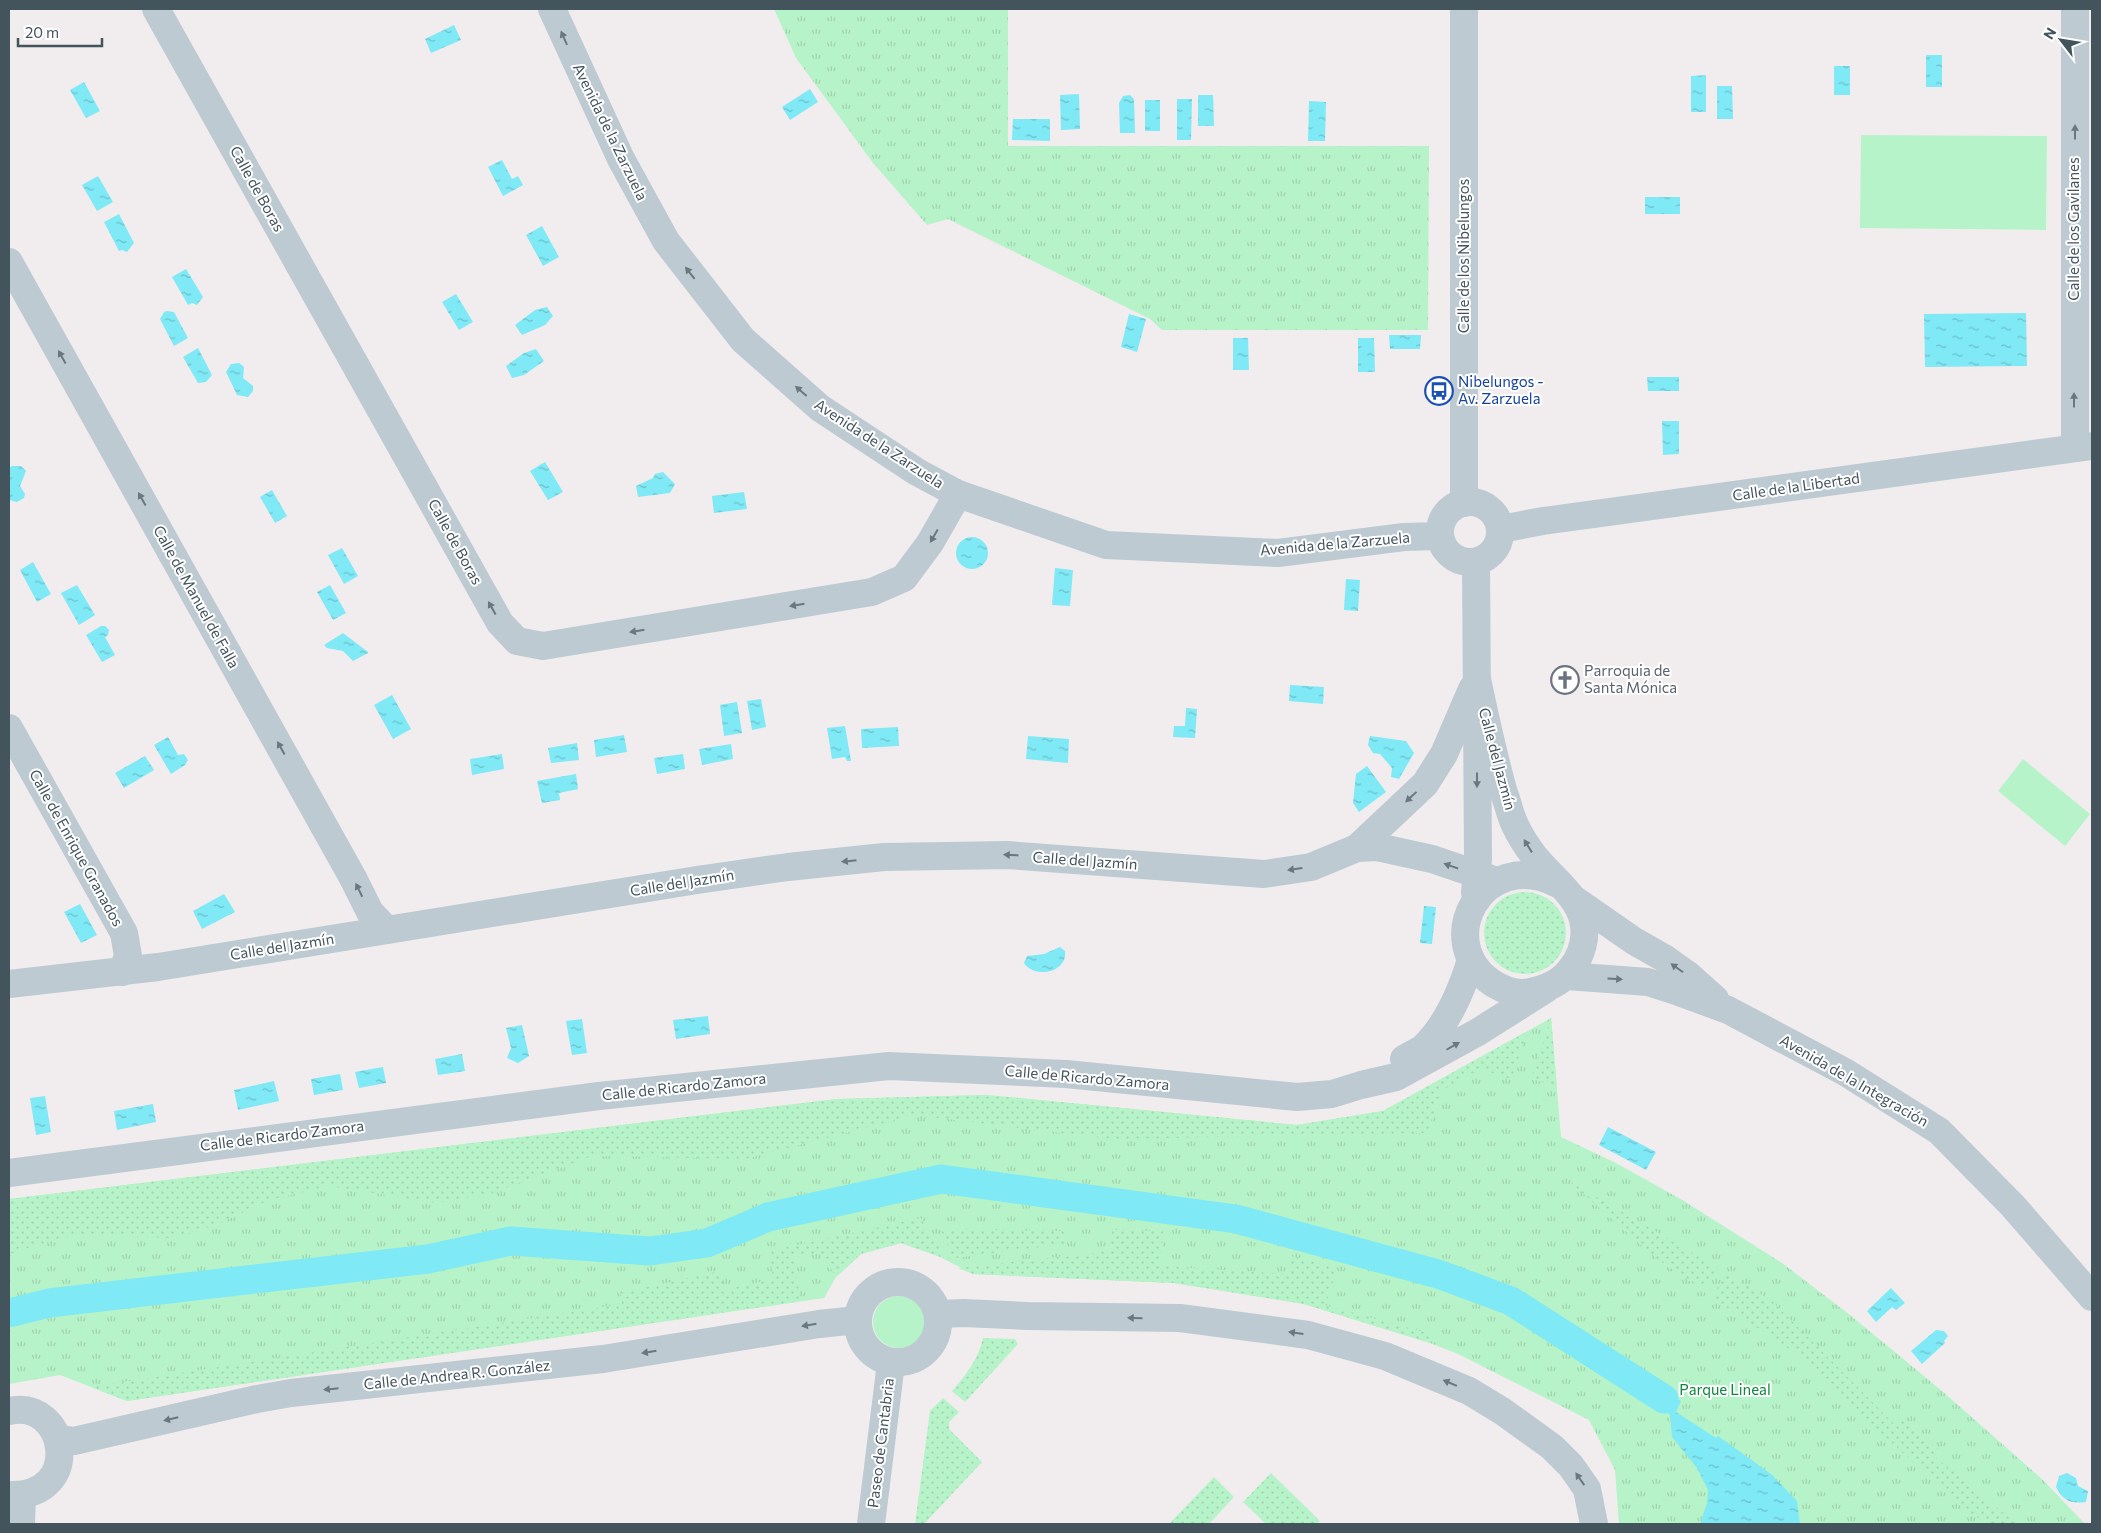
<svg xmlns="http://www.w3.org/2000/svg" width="2101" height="1533" viewBox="0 0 2101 1533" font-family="Commissioner,sans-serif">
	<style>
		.grass { fill: #b7f3c8 }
		.park { fill: url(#park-tufts) }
		.garden { fill: url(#garden-dots) }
		.water { fill: url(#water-ripples) }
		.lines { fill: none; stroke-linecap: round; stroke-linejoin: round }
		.canal { stroke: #7fe9f5; stroke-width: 29 }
		.street { stroke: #bdcad2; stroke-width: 28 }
		.oneway { fill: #687780 }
		.labels { text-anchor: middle; stroke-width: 4; stroke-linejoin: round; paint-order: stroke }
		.street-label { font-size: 15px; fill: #44545d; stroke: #fff }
		.transit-label { font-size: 15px; fill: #164399; stroke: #fff; text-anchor: start }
		.worship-label { font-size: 15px; fill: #5b616d; stroke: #fff; text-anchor: start }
		.park-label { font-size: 15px; fill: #0d863d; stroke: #fff }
	</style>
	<defs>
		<pattern id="park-tufts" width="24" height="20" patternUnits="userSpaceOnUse" patternTransform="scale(1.25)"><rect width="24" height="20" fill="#b7f3c8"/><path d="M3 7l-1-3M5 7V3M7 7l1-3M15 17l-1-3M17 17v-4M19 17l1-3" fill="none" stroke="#9fd2ae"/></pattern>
		<pattern id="garden-dots" width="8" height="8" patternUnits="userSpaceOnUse" patternTransform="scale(1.25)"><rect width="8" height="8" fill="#b7f3c8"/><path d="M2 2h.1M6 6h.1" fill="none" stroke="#9fd2ae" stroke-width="1.8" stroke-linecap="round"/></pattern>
		<pattern id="water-ripples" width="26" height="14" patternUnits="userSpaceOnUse" patternTransform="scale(1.25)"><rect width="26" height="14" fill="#7fe9f5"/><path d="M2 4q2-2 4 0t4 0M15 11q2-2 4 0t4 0" fill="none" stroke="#6abfca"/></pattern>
	</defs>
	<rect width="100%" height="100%" fill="#f1edee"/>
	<g class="grass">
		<path d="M 1861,135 L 2047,136 L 2046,230 L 1860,228 Z"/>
		<path d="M 2023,759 L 2090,814 L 2065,846 L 1998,791 Z"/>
		<circle cx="899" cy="1322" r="26"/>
	</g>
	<g class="park">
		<path d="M 774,9 L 1008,9 L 1008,146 L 1429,146 L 1428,330 L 1162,330 L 1150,319 L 948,219 L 927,225 L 873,163 L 796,58 Z"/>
		<path d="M 1551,1018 L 1561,1137 L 1616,1163 L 1684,1201 L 1782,1263 L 1850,1315 L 1942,1391 L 2043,1480 L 2085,1524 L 1619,1524 L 1615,1470 L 1589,1420 L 1458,1354 L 1430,1343 L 1304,1304 L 1174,1283 L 973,1274 L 938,1256 L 901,1243 L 861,1254 L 836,1277 L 824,1298 L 127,1401 L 60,1375 L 9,1384 L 9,1199 L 837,1099 L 987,1095 L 1297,1125 L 1383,1111 Z"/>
	</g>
	<g class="garden">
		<circle cx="1525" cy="933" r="41"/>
		<path d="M 1551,1018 L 1557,1086 L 1531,1079 Z"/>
		<path d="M 1528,1031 L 1511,1079 L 1480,1069 L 1441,1091 L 1427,1133 L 1111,1139 L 914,1115 L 746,1159 L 592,1156 L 492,1193 L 437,1203 L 329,1186 L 269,1200 L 216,1225 L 172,1238 L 87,1235 L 60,1238 L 9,1254 L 9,1199 L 837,1099 L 987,1095 L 1297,1125 L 1383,1111 Z"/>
		<path d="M 1569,1181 L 1717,1267 L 1704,1291 L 1657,1259 Z"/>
		<path d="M 921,1218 L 930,1236 L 939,1247 L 938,1256 L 901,1243 L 861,1254 L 836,1277 L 821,1253 L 794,1257 L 800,1301 L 127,1401 L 91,1387 L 622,1304 L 621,1293 L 720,1271 L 725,1290 L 773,1279 L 769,1251 Z"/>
		<path d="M 940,1229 L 1064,1231 L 1065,1244 L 948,1259 L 950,1249 Z"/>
		<path d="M 1112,1230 L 1163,1231 L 1161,1266 L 1289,1274 L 1291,1256 L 1338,1268 L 1325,1305 L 1431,1334 L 1430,1343 L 1304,1304 L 1174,1283 L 973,1274 L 958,1268 L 1110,1251 Z"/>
		<path d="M 1726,1272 L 1773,1302 L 1896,1426 L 1905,1419 L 1938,1449 L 1933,1455 L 2017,1524 L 1990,1524 L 1967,1512 L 1795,1353 L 1712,1298 Z"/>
		<path d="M 983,1338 L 1015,1339 L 1018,1344 L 965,1402 L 952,1391 C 966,1375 979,1358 983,1338 Z"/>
		<path d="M 943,1398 L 959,1412 L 949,1422 L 949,1429 L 982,1462 L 924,1524 L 915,1524 L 930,1411 Z"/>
		<path d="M 1271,1473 L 1320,1521 L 1317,1524 L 1266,1524 L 1243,1502 Z"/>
		<path d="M 1214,1477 L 1234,1497 L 1209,1524 L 1169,1524 Z"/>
	</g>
	<g class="water">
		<path d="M 454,25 L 461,40 L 431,53 L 425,39 Z"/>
		<rect x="1926" y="55" width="16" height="32"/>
		<rect x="1834" y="66" width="16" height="29"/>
		<path d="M 1706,75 L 1706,112 L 1691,112 L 1691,76 Z"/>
		<path d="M 84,82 L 100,111 L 86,118 L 70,90 Z"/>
		<path d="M 1717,86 L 1732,86 L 1733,119 L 1717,119 Z"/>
		<path d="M 810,89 L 818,102 L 790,120 L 782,107 Z"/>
		<path d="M 1079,94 L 1080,129 L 1061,130 L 1060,95 Z"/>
		<path d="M 1130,95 L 1134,99 L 1135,133 L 1120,133 L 1119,103 L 1123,96 Z"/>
		<path d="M 1198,95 L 1213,95 L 1214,126 L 1198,126 Z"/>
		<path d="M 1177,99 L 1192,99 L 1191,140 L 1177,140 Z"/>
		<rect x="1145" y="100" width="15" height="31"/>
		<path d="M 1309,101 L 1326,102 L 1325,141 L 1308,141 Z"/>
		<path d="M 1013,119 L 1050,119 L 1050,141 L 1012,140 Z"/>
		<path d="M 502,160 L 512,179 L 518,176 L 523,185 L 503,196 L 488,167 Z"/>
		<path d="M 98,176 L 113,202 L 97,211 L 82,185 Z"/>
		<rect x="1645" y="197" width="35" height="17"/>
		<path d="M 119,214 L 134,243 L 127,252 L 122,250 L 119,251 L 104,222 Z"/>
		<path d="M 542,226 L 559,257 L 543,266 L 526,235 Z"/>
		<path d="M 186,269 L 203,297 L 197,305 L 192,303 L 188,305 L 172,277 Z"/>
		<path d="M 456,294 L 473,322 L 459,330 L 442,302 Z"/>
		<path d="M 547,307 L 553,316 L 545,325 L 522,335 L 515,325 L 535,310 Z"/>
		<path d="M 167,311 L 174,312 L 188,338 L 174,346 L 160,319 L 164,312 Z"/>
		<path d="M 2026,313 L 2027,366 L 1925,367 L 1924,314 Z"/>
		<path d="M 1129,314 L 1146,319 L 1137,352 L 1121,347 Z"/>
		<path d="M 1389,335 L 1421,335 L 1420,349 L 1390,349 Z"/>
		<path d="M 1233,338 L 1248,338 L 1249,370 L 1233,370 Z"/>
		<path d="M 1358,338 L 1374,338 L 1375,372 L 1358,372 Z"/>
		<path d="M 198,348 L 212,375 L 206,382 L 198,383 L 183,357 Z"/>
		<path d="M 536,349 L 544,361 L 524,375 L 512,378 L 506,366 L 524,353 Z"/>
		<path d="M 239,363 L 244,367 L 243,378 L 253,386 L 253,391 L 248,397 L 237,395 L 226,372 L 231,364 Z"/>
		<path d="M 1647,377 L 1679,377 L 1679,391 L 1648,391 Z"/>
		<path d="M 1662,421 L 1679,421 L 1679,454 L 1663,455 Z"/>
		<path d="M 545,462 L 563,492 L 548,500 L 530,471 Z"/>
		<path d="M 12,466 L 21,466 L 26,471 L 20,486 L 25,494 L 24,498 L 17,502 L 9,500 L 9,468 Z"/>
		<path d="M 663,472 L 675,484 L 670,493 L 638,497 L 636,486 L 653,478 L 655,474 Z"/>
		<path d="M 272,490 L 287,516 L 275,523 L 260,497 Z"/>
		<path d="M 744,492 L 747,509 L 714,513 L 712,496 Z"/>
		<circle cx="972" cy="553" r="16"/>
		<path d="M 342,548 L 358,576 L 344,584 L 328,555 Z"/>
		<path d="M 33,562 L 51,594 L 37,602 L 20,570 Z"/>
		<path d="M 1055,568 L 1073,570 L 1070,606 L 1052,605 Z"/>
		<path d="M 1346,579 L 1360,580 L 1358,611 L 1344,610 Z"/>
		<path d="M 77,585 L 95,615 L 79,625 L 61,593 Z"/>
		<path d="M 330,585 L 346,613 L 333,620 L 317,592 Z"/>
		<path d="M 101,626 L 105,626 L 109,630 L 108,635 L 105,637 L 115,655 L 102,662 L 86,635 Z"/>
		<path d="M 343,633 L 368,652 L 368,653 L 353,661 L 343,651 L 327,648 L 324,645 Z"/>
		<path d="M 1290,685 L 1324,687 L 1323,704 L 1289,701 Z"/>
		<path d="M 392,695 L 411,729 L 393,739 L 374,705 Z"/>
		<path d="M 761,699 L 766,727 L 752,730 L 747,701 Z"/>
		<path d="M 737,702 L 742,733 L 724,736 L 720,705 Z"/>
		<path d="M 1186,708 L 1197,709 L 1195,738 L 1173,737 L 1174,726 L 1185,726 Z"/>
		<path d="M 845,726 L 851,761 L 847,761 L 845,757 L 832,759 L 827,728 Z"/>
		<path d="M 898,727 L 899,746 L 862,748 L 861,729 Z"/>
		<path d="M 624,735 L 627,752 L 596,757 L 594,740 Z"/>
		<path d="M 1028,736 L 1069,739 L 1068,763 L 1026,759 Z"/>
		<path d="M 1370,736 L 1406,741 L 1414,753 L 1399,779 L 1391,777 L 1392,768 L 1380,754 L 1373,753 L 1368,745 Z"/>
		<path d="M 168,737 L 178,755 L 184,754 L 188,760 L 185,765 L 171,774 L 154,745 Z"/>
		<path d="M 577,743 L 579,760 L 551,763 L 548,748 Z"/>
		<path d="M 731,744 L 733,759 L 702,765 L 699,749 Z"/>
		<path d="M 502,754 L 504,769 L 472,775 L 470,759 Z"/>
		<path d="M 683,754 L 685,769 L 657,774 L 654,758 Z"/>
		<path d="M 145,756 L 154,770 L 124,788 L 115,773 Z"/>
		<path d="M 1367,766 L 1386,792 L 1359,812 L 1353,803 L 1356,774 Z"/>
		<path d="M 576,774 L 578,789 L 559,793 L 560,800 L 542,803 L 537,781 Z"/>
		<path d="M 224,894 L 235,912 L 202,929 L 193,911 Z"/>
		<path d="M 80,904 L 97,935 L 81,943 L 64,912 Z"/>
		<path d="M 1424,906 L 1436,907 L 1432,944 L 1420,943 Z"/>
		<path d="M 1060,947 L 1065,951 C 1068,973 1034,979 1024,963 L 1027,956 L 1044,954 Z"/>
		<path d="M 708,1016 L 710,1034 L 676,1039 L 673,1020 Z"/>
		<path d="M 582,1019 L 587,1053 L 572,1055 L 566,1021 Z"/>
		<path d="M 522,1025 L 529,1056 L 518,1063 L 507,1058 L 511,1048 L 506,1028 Z"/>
		<path d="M 462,1054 L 465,1071 L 438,1075 L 435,1059 Z"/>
		<path d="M 383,1067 L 386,1083 L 359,1088 L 355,1072 Z"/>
		<path d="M 340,1074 L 343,1090 L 314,1095 L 311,1079 Z"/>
		<path d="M 274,1081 L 279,1101 L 238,1110 L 234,1090 Z"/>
		<path d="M 45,1096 L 51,1132 L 36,1135 L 30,1098 Z"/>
		<path d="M 153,1104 L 156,1122 L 117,1130 L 114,1111 Z"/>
		<path d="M 1608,1127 L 1656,1152 L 1646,1170 L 1599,1145 Z"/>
		<path d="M 1891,1288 L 1905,1303 L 1896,1310 L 1892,1307 L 1876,1322 L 1867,1311 Z"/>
		<path d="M 1936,1330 L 1944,1331 L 1948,1336 L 1944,1341 L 1945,1343 L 1922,1364 L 1911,1351 Z"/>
		<path d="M 1667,1393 L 1681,1401 L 1676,1412 L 1716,1438 L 1718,1436 L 1771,1474 L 1797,1501 L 1800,1524 L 1700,1524 L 1707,1503 L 1708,1490 L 1697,1468 L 1672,1437 L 1670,1415 L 1661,1406 Z"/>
		<path d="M 2067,1473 L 2076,1478 L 2078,1486 L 2088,1491 L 2086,1502 C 2071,1504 2063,1501 2056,1487 L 2059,1476 Z"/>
	</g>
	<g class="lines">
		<path class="canal" d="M 9,1313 L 49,1303 L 428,1259 L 511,1241 L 650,1251 L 707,1243 L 768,1217 L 941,1179 L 1236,1219 L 1438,1274 L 1511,1301 L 1664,1399"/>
		<g class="street">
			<path d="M 156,9 L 500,623 L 517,641 L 543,646 L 872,592 L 904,578 L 930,543 L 958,494"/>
			<path d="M 552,9 L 621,159 L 666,241 L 743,340 L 820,408 L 917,472 L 958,494 L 1106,545 L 1278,553 L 1404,537 L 1440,536"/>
			<path d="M 2075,9 L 2075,448"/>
			<path d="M 9,262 L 353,878 L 370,912 L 387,930"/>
			<circle cx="1470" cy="532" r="30"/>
			<path d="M 1464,503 L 1464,9"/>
			<path d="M 1501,529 L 1543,521 L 2092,446"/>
			<path d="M 1477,679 C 1485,717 1493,755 1504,793 C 1508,803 1510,815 1515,825 C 1520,836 1528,848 1535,857 C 1550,876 1578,896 1583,920 C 1587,937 1582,955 1571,969 C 1561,983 1546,989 1530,992 C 1518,995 1504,990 1494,984 C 1430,944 1482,845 1558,884"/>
			<path d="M 9,728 L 124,933 L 128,956 L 122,972"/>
			<path d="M 1357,848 L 1425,784 L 1444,754 L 1472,689"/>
			<path d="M 1475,892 L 1478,858 L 1476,562"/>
			<path d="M 1575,900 L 1634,941 L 1664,958 L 1688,975 L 1715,999"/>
			<path d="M 1567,976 L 1648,982 L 1679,992 L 1728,1010 L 1845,1072 L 1939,1131 L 2013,1206 L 2092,1297"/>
			<path d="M 9,984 L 158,967 L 697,880 L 788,867 L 884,857 L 1007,855 L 1264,874 L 1311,867 L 1357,848 L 1377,847 L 1432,859 L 1497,881"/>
			<path d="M 1404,1059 C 1410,1055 1418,1052 1424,1047 C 1447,1025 1462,989 1471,960"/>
			<path d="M 9,1173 L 599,1096 L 889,1066 L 1066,1074 L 1297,1097 L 1332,1094 L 1361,1085 L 1396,1077 L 1478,1032 L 1546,989"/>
			<circle cx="898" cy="1322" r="40"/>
			<path d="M 938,1314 L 964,1313 L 1028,1316 L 1180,1318 L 1308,1335 L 1385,1356 L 1469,1391 L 1502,1411 L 1552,1447 L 1571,1466 L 1587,1489 L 1594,1524"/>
			<path d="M 9,1411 C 68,1398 84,1498 9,1495"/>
			<path d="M 58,1439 L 74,1441 L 257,1399 L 291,1393 L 603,1359 L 819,1324 L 857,1320"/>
			<path d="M 21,1524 L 22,1496"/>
			<path d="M 871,1524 L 891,1363"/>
		</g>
	</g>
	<defs><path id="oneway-solid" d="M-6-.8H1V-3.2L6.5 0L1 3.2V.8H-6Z" transform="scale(1.25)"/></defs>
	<g class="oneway">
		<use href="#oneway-solid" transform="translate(564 38) rotate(-114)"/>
		<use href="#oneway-solid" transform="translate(2075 132) rotate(-90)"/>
		<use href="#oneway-solid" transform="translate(690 273) rotate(-128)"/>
		<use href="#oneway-solid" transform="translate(62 357) rotate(-119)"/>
		<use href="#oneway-solid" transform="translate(801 391) rotate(-139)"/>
		<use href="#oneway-solid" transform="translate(2074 400) rotate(-90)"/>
		<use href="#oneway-solid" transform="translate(142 499) rotate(-119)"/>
		<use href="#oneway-solid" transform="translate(934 536) rotate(120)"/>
		<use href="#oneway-solid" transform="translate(797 605) rotate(171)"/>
		<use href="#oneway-solid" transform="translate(492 608) rotate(-119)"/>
		<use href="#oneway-solid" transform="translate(637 631) rotate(171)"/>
		<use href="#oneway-solid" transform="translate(281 748) rotate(-119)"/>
		<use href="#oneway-solid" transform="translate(1477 780) rotate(90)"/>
		<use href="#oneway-solid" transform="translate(1411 797) rotate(137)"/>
		<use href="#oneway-solid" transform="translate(1528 846) rotate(-122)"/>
		<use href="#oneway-solid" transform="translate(1011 855) rotate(-177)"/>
		<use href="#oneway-solid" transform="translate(849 861) rotate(174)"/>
		<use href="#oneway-solid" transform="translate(1451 866) rotate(-161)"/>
		<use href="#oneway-solid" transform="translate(1295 869) rotate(172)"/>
		<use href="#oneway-solid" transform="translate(359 890) rotate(-116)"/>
		<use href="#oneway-solid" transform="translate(1677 968) rotate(-145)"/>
		<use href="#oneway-solid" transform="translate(1615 979) rotate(4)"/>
		<use href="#oneway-solid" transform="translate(1453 1046) rotate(-30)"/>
		<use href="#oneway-solid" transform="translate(1135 1318) rotate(-179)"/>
		<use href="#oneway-solid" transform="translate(809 1325) rotate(171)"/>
		<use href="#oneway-solid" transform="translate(1296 1333) rotate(-172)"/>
		<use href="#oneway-solid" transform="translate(649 1352) rotate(171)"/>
		<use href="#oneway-solid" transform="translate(1450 1383) rotate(-157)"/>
		<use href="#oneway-solid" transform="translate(331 1389) rotate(174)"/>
		<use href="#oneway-solid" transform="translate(171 1419) rotate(167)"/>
		<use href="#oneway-solid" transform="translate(1580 1479) rotate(-125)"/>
	</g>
	<defs>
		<symbol id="bus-ring" viewBox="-11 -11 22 22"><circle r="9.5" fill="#fff" stroke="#1a4fb4" stroke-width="1.5"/><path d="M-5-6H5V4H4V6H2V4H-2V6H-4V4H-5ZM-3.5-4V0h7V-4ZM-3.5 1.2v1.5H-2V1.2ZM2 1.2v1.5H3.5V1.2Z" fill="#1a4fb4"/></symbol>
		<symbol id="church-ring" viewBox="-11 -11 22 22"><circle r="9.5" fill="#fff" stroke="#6b7280" stroke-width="1.5"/><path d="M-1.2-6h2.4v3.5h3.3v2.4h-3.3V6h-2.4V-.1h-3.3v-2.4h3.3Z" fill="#6b7280"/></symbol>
	</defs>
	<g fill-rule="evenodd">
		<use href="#bus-ring" x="1423" y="375" width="32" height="32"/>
		<use href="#church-ring" x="1549" y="664" width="32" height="32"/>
	</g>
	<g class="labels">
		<g class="street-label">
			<text transform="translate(610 132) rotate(64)" y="5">Avenida de la Zarzuela</text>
			<text transform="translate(257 189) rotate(61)" y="5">Calle de Boras</text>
			<text transform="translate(2074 229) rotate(-90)" y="5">Calle de los Gavilanes</text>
			<text transform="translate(1464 256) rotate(-90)" y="5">Calle de los Nibelungos</text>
			<text transform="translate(879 444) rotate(33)" y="5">Avenida de la Zarzuela</text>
			<text transform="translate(1796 487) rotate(-8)" y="5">Calle de la Libertad</text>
			<text transform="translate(455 542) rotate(61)" y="5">Calle de Boras</text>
			<text transform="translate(1335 544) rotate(-5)" y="5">Avenida de la Zarzuela</text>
			<text transform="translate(196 597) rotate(61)" y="5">Calle de Manuel de Falla</text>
			<text transform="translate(1497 759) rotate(75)" y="5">Calle del Jazmín</text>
			<text transform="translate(76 848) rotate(61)" y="5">Calle de Enrique Granados</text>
			<text transform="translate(1085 861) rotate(4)" y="5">Calle del Jazmín</text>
			<text transform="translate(682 883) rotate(-9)" y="5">Calle del Jazmín</text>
			<text transform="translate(282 947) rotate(-9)" y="5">Calle del Jazmín</text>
			<text transform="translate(1087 1078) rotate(5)" y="5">Calle de Ricardo Zamora</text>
			<text transform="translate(1854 1081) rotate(30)" y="5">Avenida de la Integración</text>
			<text transform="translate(684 1087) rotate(-6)" y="5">Calle de Ricardo Zamora</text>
			<text transform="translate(282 1136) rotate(-7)" y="5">Calle de Ricardo Zamora</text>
			<text transform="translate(457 1375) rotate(-6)" y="5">Calle de Andrea R. González</text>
			<text transform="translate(881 1443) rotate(-83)" y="5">Paseo de Cantabria</text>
		</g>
		<g class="transit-label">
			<text x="1458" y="387">Nibelungos -<tspan x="1458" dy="17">Av. Zarzuela</tspan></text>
		</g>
		<g class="worship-label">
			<text x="1584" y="676">Parroquia de<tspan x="1584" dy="17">Santa Mónica</tspan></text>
		</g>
		<g class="park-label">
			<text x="1725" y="1395">Parque Lineal</text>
		</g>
	</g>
	<rect width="2101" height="1533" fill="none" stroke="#44545d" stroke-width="20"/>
	<g transform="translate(2061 40) rotate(301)" stroke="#ffffff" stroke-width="4" paint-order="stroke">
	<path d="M0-4L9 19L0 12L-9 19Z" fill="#44545d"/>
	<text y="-8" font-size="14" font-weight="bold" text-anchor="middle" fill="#44545d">N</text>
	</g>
	<path d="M18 38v8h84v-8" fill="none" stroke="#44545d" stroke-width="2.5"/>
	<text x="25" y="38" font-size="15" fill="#44545d" stroke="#ffffff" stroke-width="4" paint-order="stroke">20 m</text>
</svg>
